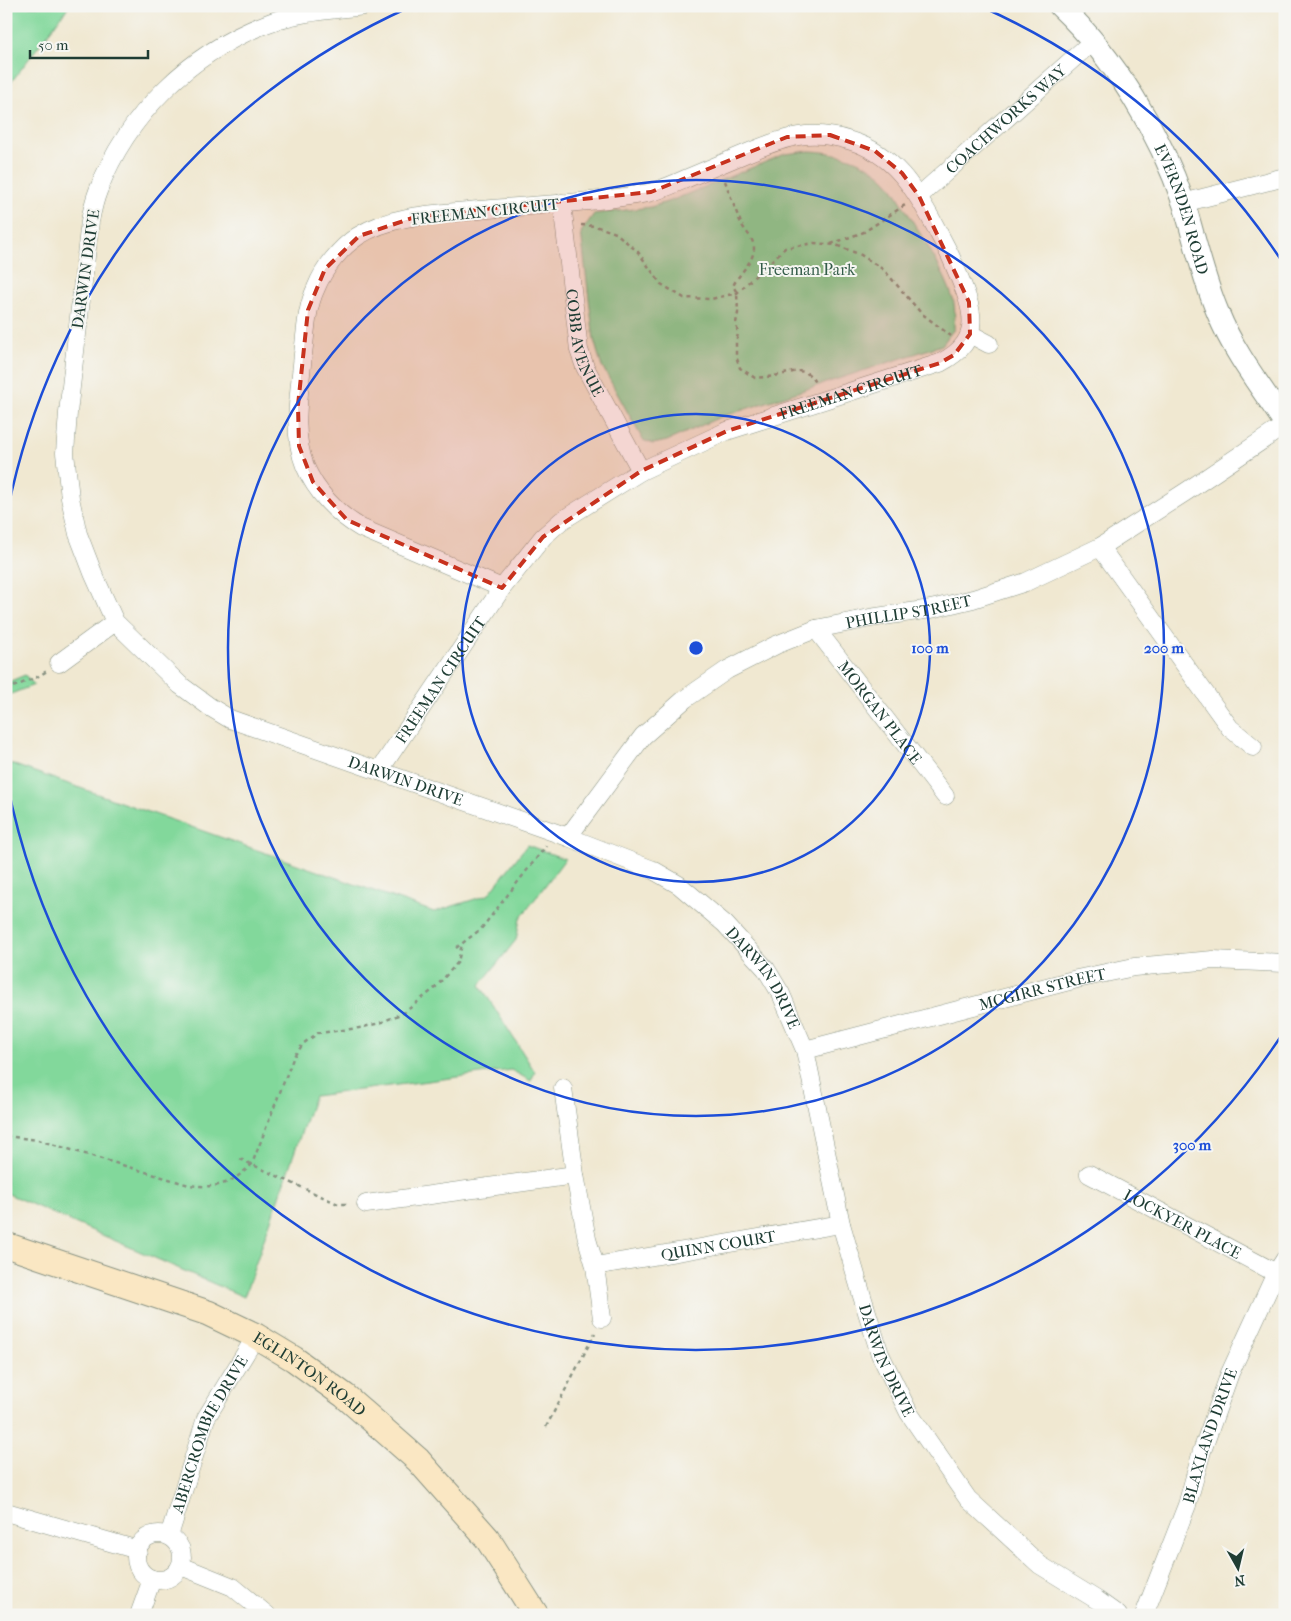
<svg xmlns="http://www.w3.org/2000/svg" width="1291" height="1621" viewBox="0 0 1291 1621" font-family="'IM FELL French Canon',serif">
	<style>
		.green { fill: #82d89b; stroke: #508a68 }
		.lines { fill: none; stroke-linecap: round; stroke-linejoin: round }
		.minor-casing { stroke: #889282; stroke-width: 19 }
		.tertiary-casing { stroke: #889282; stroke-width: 24 }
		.secondary-casing { stroke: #889282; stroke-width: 27 }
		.path { stroke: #889282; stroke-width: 2.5; stroke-dasharray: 4 4; stroke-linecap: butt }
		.minor { stroke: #fff; stroke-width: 18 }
		.tertiary { stroke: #fff; stroke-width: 22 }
		.secondary { stroke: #fae7c3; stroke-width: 25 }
		.marked { fill: #c8321e; fill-opacity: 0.2; stroke: #c8321e; stroke-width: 4; stroke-dasharray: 10 6; stroke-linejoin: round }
		.ring { fill: none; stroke: #1d4ed8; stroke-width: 2.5 }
		.labels { text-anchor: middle; stroke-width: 4; stroke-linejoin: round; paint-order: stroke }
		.street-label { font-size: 16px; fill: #1f3d34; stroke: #f6f6f2 }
		.park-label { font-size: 16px; fill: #335c49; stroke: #f6f6f2 }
		.centre { fill: #1d4ed8; stroke: #f6f6f2; stroke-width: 2.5 }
		.ring-label { font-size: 15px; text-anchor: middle; font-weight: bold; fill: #1d4ed8; stroke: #f6f6f2; stroke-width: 4; stroke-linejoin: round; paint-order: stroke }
	</style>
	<rect width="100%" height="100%" fill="#f6f6f2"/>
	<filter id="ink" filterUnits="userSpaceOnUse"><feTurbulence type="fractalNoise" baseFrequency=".02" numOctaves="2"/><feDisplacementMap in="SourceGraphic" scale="10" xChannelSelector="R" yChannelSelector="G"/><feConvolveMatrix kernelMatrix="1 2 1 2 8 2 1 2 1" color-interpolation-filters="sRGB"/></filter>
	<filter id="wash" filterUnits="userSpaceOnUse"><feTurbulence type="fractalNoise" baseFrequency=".0096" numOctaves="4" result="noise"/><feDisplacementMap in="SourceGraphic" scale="20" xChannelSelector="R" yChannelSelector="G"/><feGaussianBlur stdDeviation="1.12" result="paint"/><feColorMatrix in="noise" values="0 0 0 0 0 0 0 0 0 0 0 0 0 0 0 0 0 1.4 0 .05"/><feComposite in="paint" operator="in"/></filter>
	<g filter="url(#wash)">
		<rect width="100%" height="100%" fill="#f0e8d1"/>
		<g class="green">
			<path d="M 6,6 L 69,6 L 6,89 Z"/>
			<path d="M 809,151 C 837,152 862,159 883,177 C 894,187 901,202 909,215 C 924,241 944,270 953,299 C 956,309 954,320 954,329 L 942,345 L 718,418 L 667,441 L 653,444 L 643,440 L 601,364 L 594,340 L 581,232 L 594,214 L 651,207 L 673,200 L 785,154 Z"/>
			<path d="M 25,675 L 34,685 L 6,696 L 6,683 Z"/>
			<path d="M 6,762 L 434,912 L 488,895 L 527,845 L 565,859 L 520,919 L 516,940 L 480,985 L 535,1072 L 531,1081 L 511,1070 L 314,1096 L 244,1297 L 6,1193 Z"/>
		</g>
	</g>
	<g filter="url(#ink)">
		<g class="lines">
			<defs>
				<g id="minor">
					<path id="s1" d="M 363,6 C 331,10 296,12 266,24 C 190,53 127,115 98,191 C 94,201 92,211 90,221 L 68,413 L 65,453 L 70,498 L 78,534 L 93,573 L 115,622 L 180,685 L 210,707 L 230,719 L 568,837 L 653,870 L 679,885 L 725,924 L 766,969 L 781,994 L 805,1050 L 841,1224 L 862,1296 L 880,1354 L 909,1413 L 968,1499 L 1040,1565 L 1097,1600 L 1118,1615"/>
					<path id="s2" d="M 919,196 L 1093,41"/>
					<path id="s3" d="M 562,203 L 579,350 L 585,367 L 641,471"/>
					<path d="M 1183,203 L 1285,177"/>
					<path d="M 970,334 L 989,344"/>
					<path d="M 1100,547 L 1230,728 L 1253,747"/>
					<path id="s4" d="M 816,629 L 945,796"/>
					<path d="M 59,663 L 115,622"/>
					<path id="s5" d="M 379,771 L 502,588 L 543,537 L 561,521 L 641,471 L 727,431 L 940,363 C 987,339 972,307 955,267 C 950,253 942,240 935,226 C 915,189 894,154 851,141 C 810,128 785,137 747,153 C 728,161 709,169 690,177 C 676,183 662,190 648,193 C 594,203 534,205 479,210 C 439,214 393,214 358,236 C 340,248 324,268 316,288 C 306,309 306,332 303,354 C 300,391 291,431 305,466 C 316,492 337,514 361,528 L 502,588"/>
					<path id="s6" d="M 568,837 L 643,736 L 685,699 L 727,670 L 776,645 L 816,629 L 870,618 L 931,609 L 973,599 L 1026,582 L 1100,547 L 1187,491 L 1285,425"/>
					<path id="s7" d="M 805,1050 L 1077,979 L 1134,967 L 1213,960 L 1285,963"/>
					<path d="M 563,1088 L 575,1175 L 587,1239 L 595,1266 L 602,1318"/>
					<path id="s8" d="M 1089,1174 L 1276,1273"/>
					<path d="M 366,1204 L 575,1175"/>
					<path id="s9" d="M 595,1266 L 841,1224"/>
					<path d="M 6,1512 L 138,1550"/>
					<circle cx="159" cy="1557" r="23"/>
					<path id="s10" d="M 169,1536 L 206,1418 L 256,1336"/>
					<path d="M 181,1566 L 233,1587 L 267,1615"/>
					<path d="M 139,1615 L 152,1579"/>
					<path id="s11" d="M 1144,1615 L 1187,1505 L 1202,1451 L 1230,1373 L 1276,1273 L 1285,1259"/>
				</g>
				<g id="tertiary">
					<path id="s12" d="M 1060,6 C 1115,58 1160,133 1184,204 C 1195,240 1203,278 1218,313 C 1234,353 1261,387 1285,423"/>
				</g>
				<g id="secondary">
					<path id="s13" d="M 6,1245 L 208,1313 L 256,1336 L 294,1359 L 345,1396 L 418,1460 L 487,1538 L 536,1615"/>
				</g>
			</defs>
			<use href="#minor" class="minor-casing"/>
			<use href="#tertiary" class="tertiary-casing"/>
			<use href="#secondary" class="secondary-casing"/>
			<g class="path">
				<path d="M 725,181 C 730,194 736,213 742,225 C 746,233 754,238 754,249 C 753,263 739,273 733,286 L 737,293 L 738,313 L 736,323 L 738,334 L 736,342 L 736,356 L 740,368 L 755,378 C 763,377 771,377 779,375 C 796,372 807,365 816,385"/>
				<path d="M 581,225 L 595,226 L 616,233 L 638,252 L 661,284 L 684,298 L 711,299 L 737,293 L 785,248 L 814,243 L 836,245 L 861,255 L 884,270 L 921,313 L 951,336"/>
				<path d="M 831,244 L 864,232 L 905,205"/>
				<path d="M 6,690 L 37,677 L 47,671"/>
				<path d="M 456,948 L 481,929 L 546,846"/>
				<path d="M 6,1136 L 38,1140 L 189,1185 C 217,1189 232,1184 252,1164 L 294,1056 L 304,1043 L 318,1033 L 359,1028 L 380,1023 L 405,1012 L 435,988 L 458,962 L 462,944"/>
				<path d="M 240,1159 L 338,1204 L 349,1204"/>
				<path d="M 546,1427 L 595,1333"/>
			</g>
			<use href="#minor" class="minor"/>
			<use href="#tertiary" class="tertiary"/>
			<use href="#secondary" class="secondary"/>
		</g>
	</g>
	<path class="marked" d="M 830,135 L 875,151 L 902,173 L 919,196 L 969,302 L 970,334 L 954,355 L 940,363 L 727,431 L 641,471 L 543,537 L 502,588 L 347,520 L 313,482 L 299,446 L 298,405 L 308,310 L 325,269 L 359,236 L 418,216 L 651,192 L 787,137 Z"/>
	<g class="ring">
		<circle cx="696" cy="648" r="234"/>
		<circle cx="696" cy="648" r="468"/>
		<path d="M1285 1030A702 702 0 0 1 7 782M7 514A702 702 0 0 1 410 7M982 7A702 702 0 0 1 1285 266"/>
	</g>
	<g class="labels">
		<g class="street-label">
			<text dy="6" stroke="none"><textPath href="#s2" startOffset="116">COACHWORKS WAY</textPath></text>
			<text dy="6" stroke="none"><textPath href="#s12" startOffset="240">EVERNDEN ROAD</textPath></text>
			<text transform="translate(485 211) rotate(-6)" y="6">FREEMAN CIRCUIT</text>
			<text transform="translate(85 269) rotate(-82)" y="6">DARWIN DRIVE</text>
			<text dy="6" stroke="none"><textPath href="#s3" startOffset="142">COBB AVENUE</textPath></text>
			<text dy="6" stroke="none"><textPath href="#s5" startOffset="629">FREEMAN CIRCUIT</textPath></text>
			<text dy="6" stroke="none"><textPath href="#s6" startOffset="425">PHILLIP STREET</textPath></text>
			<text dy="6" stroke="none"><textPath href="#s5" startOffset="110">FREEMAN CIRCUIT</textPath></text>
			<text dy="6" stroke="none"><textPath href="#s4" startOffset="105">MORGAN PLACE</textPath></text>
			<text dy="6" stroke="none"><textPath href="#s1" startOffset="1122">DARWIN DRIVE</textPath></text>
			<text dy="6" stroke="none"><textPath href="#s1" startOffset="1542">DARWIN DRIVE</textPath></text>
			<text dy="6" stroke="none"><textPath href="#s7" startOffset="245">MCGIRR STREET</textPath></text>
			<text dy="6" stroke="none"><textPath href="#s8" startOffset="106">LOCKYER PLACE</textPath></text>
			<text dy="6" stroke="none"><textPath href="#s9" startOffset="125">QUINN COURT</textPath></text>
			<text dy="6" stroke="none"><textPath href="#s1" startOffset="1948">DARWIN DRIVE</textPath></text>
			<text dy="6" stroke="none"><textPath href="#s13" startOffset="332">EGLINTON ROAD</textPath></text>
			<text dy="6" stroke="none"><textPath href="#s10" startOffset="110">ABERCROMBIE DRIVE</textPath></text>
			<text dy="6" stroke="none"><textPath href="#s11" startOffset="191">BLAXLAND DRIVE</textPath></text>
		</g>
		<g class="park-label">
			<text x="807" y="275">Freeman Park</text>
		</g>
	</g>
	<circle cx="696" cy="648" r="8" class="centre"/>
	<g class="ring-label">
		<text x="930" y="653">100 m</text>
		<text x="1164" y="653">200 m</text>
		<text x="1192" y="1150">300 m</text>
	</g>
	<rect width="1291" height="1621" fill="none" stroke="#f6f6f2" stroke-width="25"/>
	<g transform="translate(1238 1568) rotate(172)" stroke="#f6f6f2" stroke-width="4" paint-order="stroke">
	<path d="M0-4L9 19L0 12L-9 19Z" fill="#1f3d34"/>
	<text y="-8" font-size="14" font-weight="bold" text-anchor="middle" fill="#1f3d34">N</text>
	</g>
	<path d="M30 50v8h118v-8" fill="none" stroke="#1f3d34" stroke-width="2.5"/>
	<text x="38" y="50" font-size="15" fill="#1f3d34" stroke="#f6f6f2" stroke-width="4" paint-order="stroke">50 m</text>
</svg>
